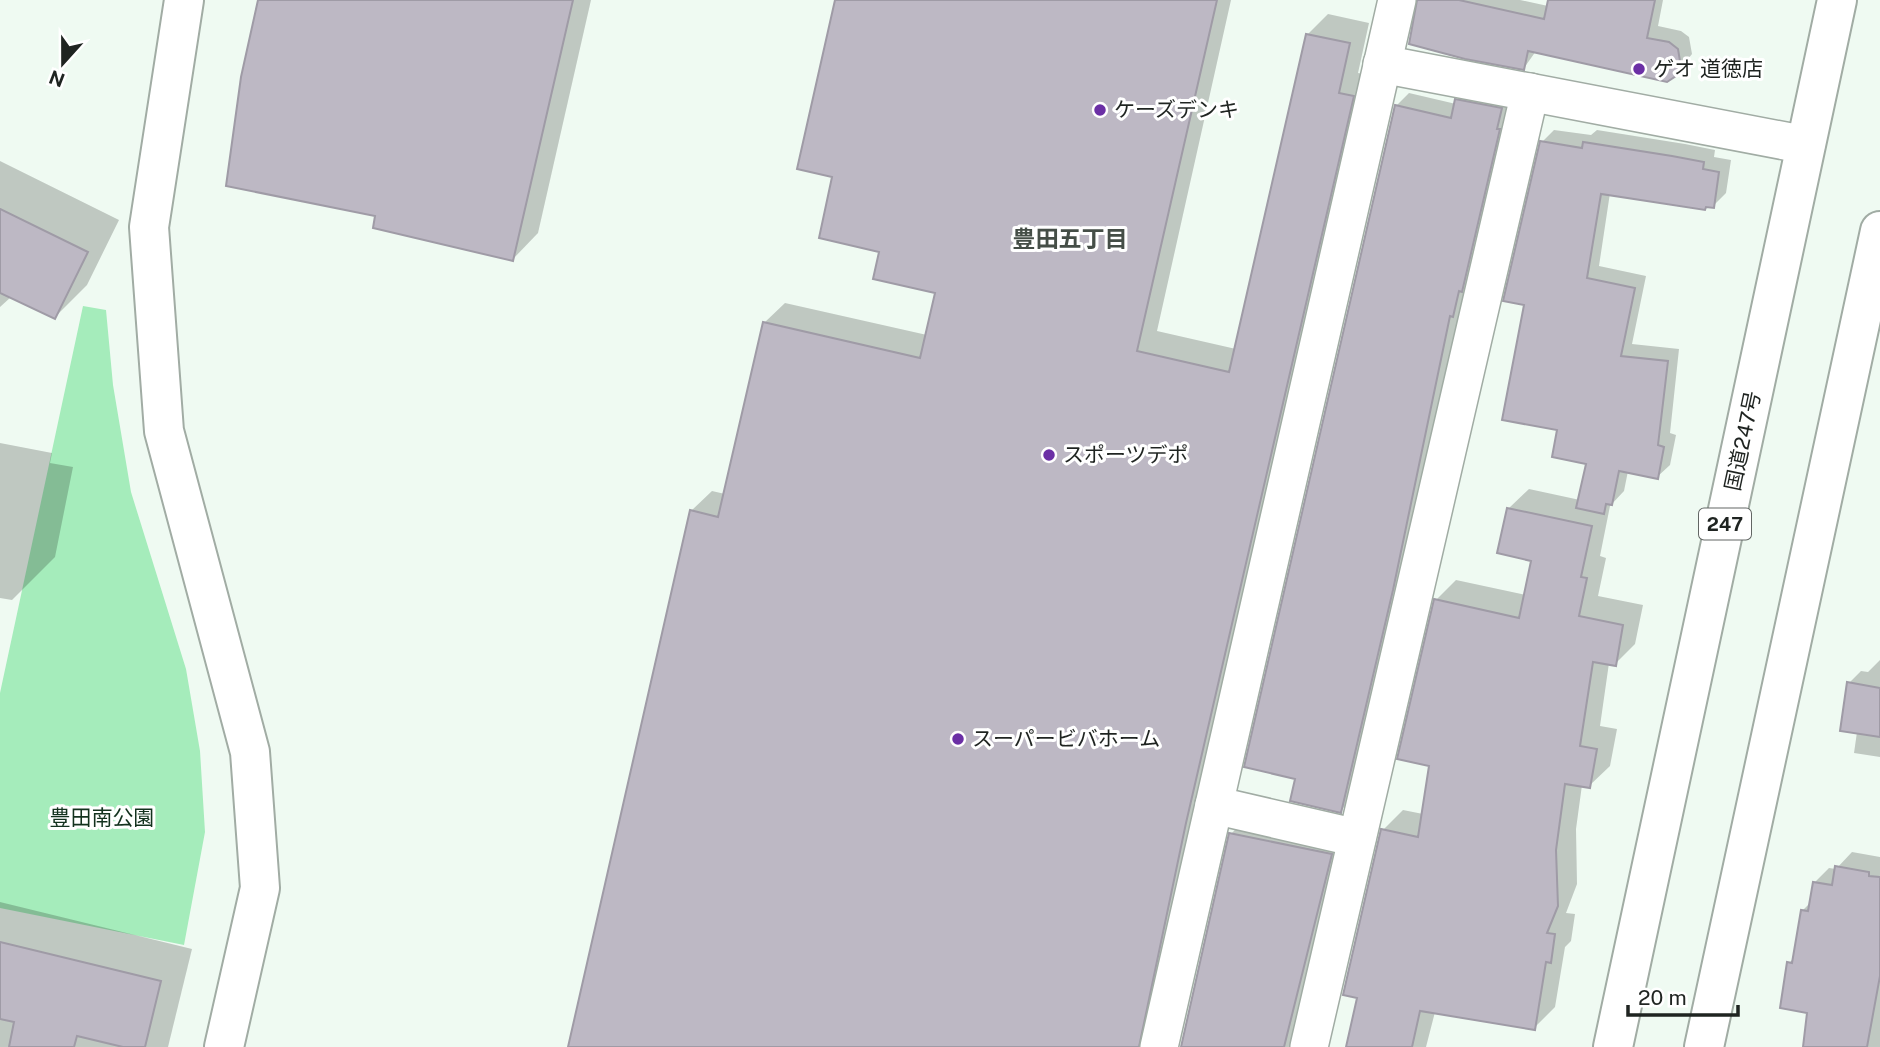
<svg xmlns="http://www.w3.org/2000/svg" width="1880" height="1047" viewBox="0 0 1880 1047" font-family="'Public Sans','Noto Sans JP',sans-serif">
	<style>
		.green { fill: #a5ecbb }
		.shadow { fill: #0003 }
		.building { fill: #bdb8c4; stroke: #9f9ba6; stroke-width: 2 }
		.lines { fill: none; stroke-linecap: round; stroke-linejoin: round }
		.minor-casing { stroke: #a1aca4; stroke-width: 40 }
		.tertiary-casing { stroke: #a1aca4; stroke-width: 42 }
		.trunk-casing { stroke: #a1aca4; stroke-width: 42 }
		.minor { stroke: #fff; stroke-width: 37 }
		.tertiary { stroke: #fff; stroke-width: 38 }
		.trunk { stroke: #fff; stroke-width: 38 }
		.poi-dot { fill: #6b2fa5; stroke: #fff; stroke-width: 2.5 }
		.labels { text-anchor: middle; stroke-width: 6; stroke-linejoin: round; paint-order: stroke }
		.shield { fill: #fff; stroke: #626664; stroke-width: 2 }
		.shield-label { font-size: 19px; font-weight: bold; fill: #1f2421 }
		.poi-label { font-size: 21px; fill: #1f2421; stroke: #fff; text-anchor: start }
		.street-label { font-size: 21px; fill: #1f2421; stroke: #fff }
		.park-label { font-size: 21px; fill: #13321e; stroke: #fff }
		.neighbourhood-label { font-size: 23px; font-weight: bold; fill: #454e47; stroke: #fff }
	</style>
	<rect width="100%" height="100%" fill="#effaf2"/>
	<path class="green" d="M 83,306 L 106,310 L 113,385 L 131,492 L 186,669 L 200,751 L 205,832 L 184,945 L 0,908 L 0,693 Z"/>
	<g class="shadow">
		<path d="M 260,0 L 591,0 L 538,233 L 513,259 L 377,215 Z"/>
		<path d="M 838,0 L 1231,0 L 1157,331 L 1236,349 L 1307,35 L 1328,14 L 1369,23 L 1358,73 L 1373,76 L 1174,1047 L 570,1047 L 691,511 L 712,491 L 725,494 L 764,323 L 785,303 L 927,335 L 937,291 L 881,251 L 834,176 Z"/>
		<path d="M 1419,0 L 1520,0 L 1548,6 L 1550,0 L 1663,0 L 1658,26 L 1681,31 L 1689,37 L 1692,54 L 1675,75 L 1536,51 L 1524,68 Z"/>
		<path d="M 1470,87 L 1514,96 L 1465,302 L 1462,306 L 1353,798 L 1340,811 L 1297,778 L 1396,106 L 1409,93 L 1456,104 Z"/>
		<path d="M 1554,130 L 1591,135 L 1597,130 L 1685,144 L 1715,150 L 1714,157 L 1731,160 L 1726,193 L 1713,206 L 1610,193 L 1599,266 L 1646,276 L 1632,344 L 1679,349 L 1670,433 L 1676,435 L 1670,465 L 1657,477 L 1628,471 L 1624,491 L 1610,506 L 1600,556 L 1606,558 L 1598,596 L 1643,605 L 1635,644 L 1615,664 L 1609,663 L 1600,726 L 1617,729 L 1610,766 L 1589,786 L 1582,785 L 1576,829 L 1577,884 L 1566,913 L 1575,914 L 1571,941 L 1565,947 L 1555,1007 L 1534,1028 L 1435,1012 L 1426,1047 L 1348,1047 L 1359,997 L 1383,830 L 1403,810 L 1423,814 L 1431,765 L 1436,600 L 1456,580 L 1526,595 L 1533,559 L 1508,509 L 1529,489 L 1580,500 L 1588,463 L 1559,429 L 1527,304 L 1542,142 Z"/>
		<path d="M 0,161 L 119,220 L 87,285 L 55,317 L 11,297 L 0,307 Z"/>
		<path d="M 0,443 L 52,453 L 50,463 L 73,467 L 55,557 L 12,600 L 0,598 Z"/>
		<path d="M 1880,660 L 1880,757 L 1854,753 L 1857,732 L 1849,683 L 1861,671 L 1868,672 Z"/>
		<path d="M 1251,813 L 1351,834 L 1299,1047 L 1182,1047 L 1231,834 Z"/>
		<path d="M 1852,852 L 1880,857 L 1880,1047 L 1804,1047 L 1809,1011 L 1789,963 L 1795,957 L 1802,911 L 1811,902 L 1814,883 L 1829,868 L 1836,869 Z"/>
		<path d="M 0,902 L 192,949 L 168,1047 L 0,1047 Z"/>
	</g>
	<g class="building">
		<path d="M 258,0 L 573,0 L 513,261 L 373,228 L 375,216 L 226,186 L 241,77 Z"/>
		<path d="M 835,0 L 1217,0 L 1137,351 L 1229,372 L 1306,34 L 1350,43 L 1339,93 L 1354,96 L 1186,823 L 1139,1047 L 568,1047 L 690,510 L 718,517 L 763,322 L 920,358 L 935,293 L 873,279 L 879,252 L 819,238 L 832,177 L 797,169 Z"/>
		<path d="M 1417,0 L 1459,0 L 1544,19 L 1548,0 L 1655,0 L 1647,38 L 1669,42 L 1678,49 L 1681,67 L 1676,76 L 1667,82 L 1528,51 L 1524,70 L 1465,59 L 1409,44 Z"/>
		<path d="M 1455,99 L 1502,108 L 1497,129 L 1500,129 L 1462,292 L 1459,291 L 1453,317 L 1450,316 L 1393,590 L 1341,813 L 1290,801 L 1295,779 L 1244,767 L 1395,105 L 1451,118 Z"/>
		<path d="M 1540,141 L 1582,148 L 1583,142 L 1672,156 L 1704,162 L 1703,169 L 1719,172 L 1714,208 L 1706,207 L 1705,210 L 1601,194 L 1587,278 L 1635,288 L 1621,356 L 1668,361 L 1658,445 L 1664,447 L 1658,479 L 1619,471 L 1612,505 L 1606,504 L 1604,514 L 1576,508 L 1586,464 L 1552,457 L 1557,430 L 1502,420 L 1524,305 L 1503,301 Z"/>
		<path d="M 0,209 L 88,252 L 55,319 L 0,293 Z"/>
		<path d="M 1507,508 L 1592,526 L 1581,577 L 1587,578 L 1579,616 L 1623,625 L 1616,666 L 1593,662 L 1580,746 L 1597,749 L 1590,788 L 1565,784 L 1556,850 L 1558,906 L 1547,933 L 1555,934 L 1551,963 L 1546,962 L 1535,1030 L 1420,1011 L 1412,1047 L 1346,1047 L 1357,998 L 1343,995 L 1381,829 L 1418,837 L 1429,766 L 1397,759 L 1434,599 L 1519,618 L 1531,561 L 1497,553 Z"/>
		<path d="M 1847,682 L 1880,688 L 1880,737 L 1840,731 Z"/>
		<path d="M 1229,833 L 1332,854 L 1284,1047 L 1181,1047 Z"/>
		<path d="M 1835,866 L 1869,872 L 1869,876 L 1880,877 L 1880,976 L 1867,1047 L 1803,1047 L 1807,1013 L 1780,1008 L 1787,962 L 1792,963 L 1801,910 L 1808,911 L 1813,882 L 1832,885 Z"/>
		<path d="M 0,942 L 161,981 L 145,1047 L 123,1047 L 77,1036 L 74,1047 L 9,1047 L 14,1022 L 0,1019 Z"/>
	</g>
	<g class="lines">
		<defs>
			<g id="minor">
				<path d="M 1382,64 L 1806,145"/>
				<path d="M 1214,805 L 1357,838"/>
				<path d="M 1159,1047 L 1397,0"/>
				<path d="M 1309,1047 L 1530,92"/>
			</g>
			<path id="tertiary" d="M 184,0 L 149,227 L 164,431 L 250,752 L 260,888 L 224,1047"/>
			<g id="trunk">
				<path d="M 1613,1047 L 1837,0"/>
				<path d="M 1704,1047 L 1880,231"/>
			</g>
		</defs>
		<use href="#minor" class="minor-casing"/>
		<use href="#tertiary" class="tertiary-casing"/>
		<use href="#trunk" class="trunk-casing"/>
		<use href="#minor" class="minor"/>
		<use href="#tertiary" class="tertiary"/>
		<use href="#trunk" class="trunk"/>
	</g>
	<g class="poi-dot">
		<circle cx="1639" cy="69" r="7"/>
		<circle cx="1100" cy="110" r="7"/>
		<circle cx="1049" cy="455" r="7"/>
		<circle cx="958" cy="739" r="7"/>
	</g>
	<g class="labels">
		<rect class="shield" x="1699" y="508.5" width="52" height="31" rx="5"/>
		<g class="shield-label">
			<text x="1725" y="531">247</text>
		</g>
		<g class="poi-label">
			<text x="1653" y="76">ゲオ 道徳店</text>
			<text x="1114" y="117">ケーズデンキ</text>
			<text x="1063" y="462">スポーツデポ</text>
			<text x="972" y="746">スーパービバホーム</text>
		</g>
		<g class="street-label">
			<text transform="translate(1743 441) rotate(-78)" y="7">国道247号</text>
		</g>
		<g class="park-label">
			<text x="102" y="825">豊田南公園</text>
		</g>
		<g class="neighbourhood-label">
			<text x="1070" y="247">豊田五丁目</text>
		</g>
	</g>
	<g transform="translate(63 63) rotate(201)" stroke="#ffffff" stroke-width="5" paint-order="stroke">
	<path d="M0-5L12 26L0 18L-12 26Z" fill="#1f2421"/>
	<text y="-10" font-size="19" font-weight="bold" text-anchor="middle" fill="#1f2421">N</text>
	</g>
	<path d="M1628 1005v10h110v-10" fill="none" stroke="#1f2421" stroke-width="3.5"/>
	<text x="1638" y="1005" font-size="21" fill="#1f2421" stroke="#ffffff" stroke-width="5" paint-order="stroke">20 m</text>
</svg>
